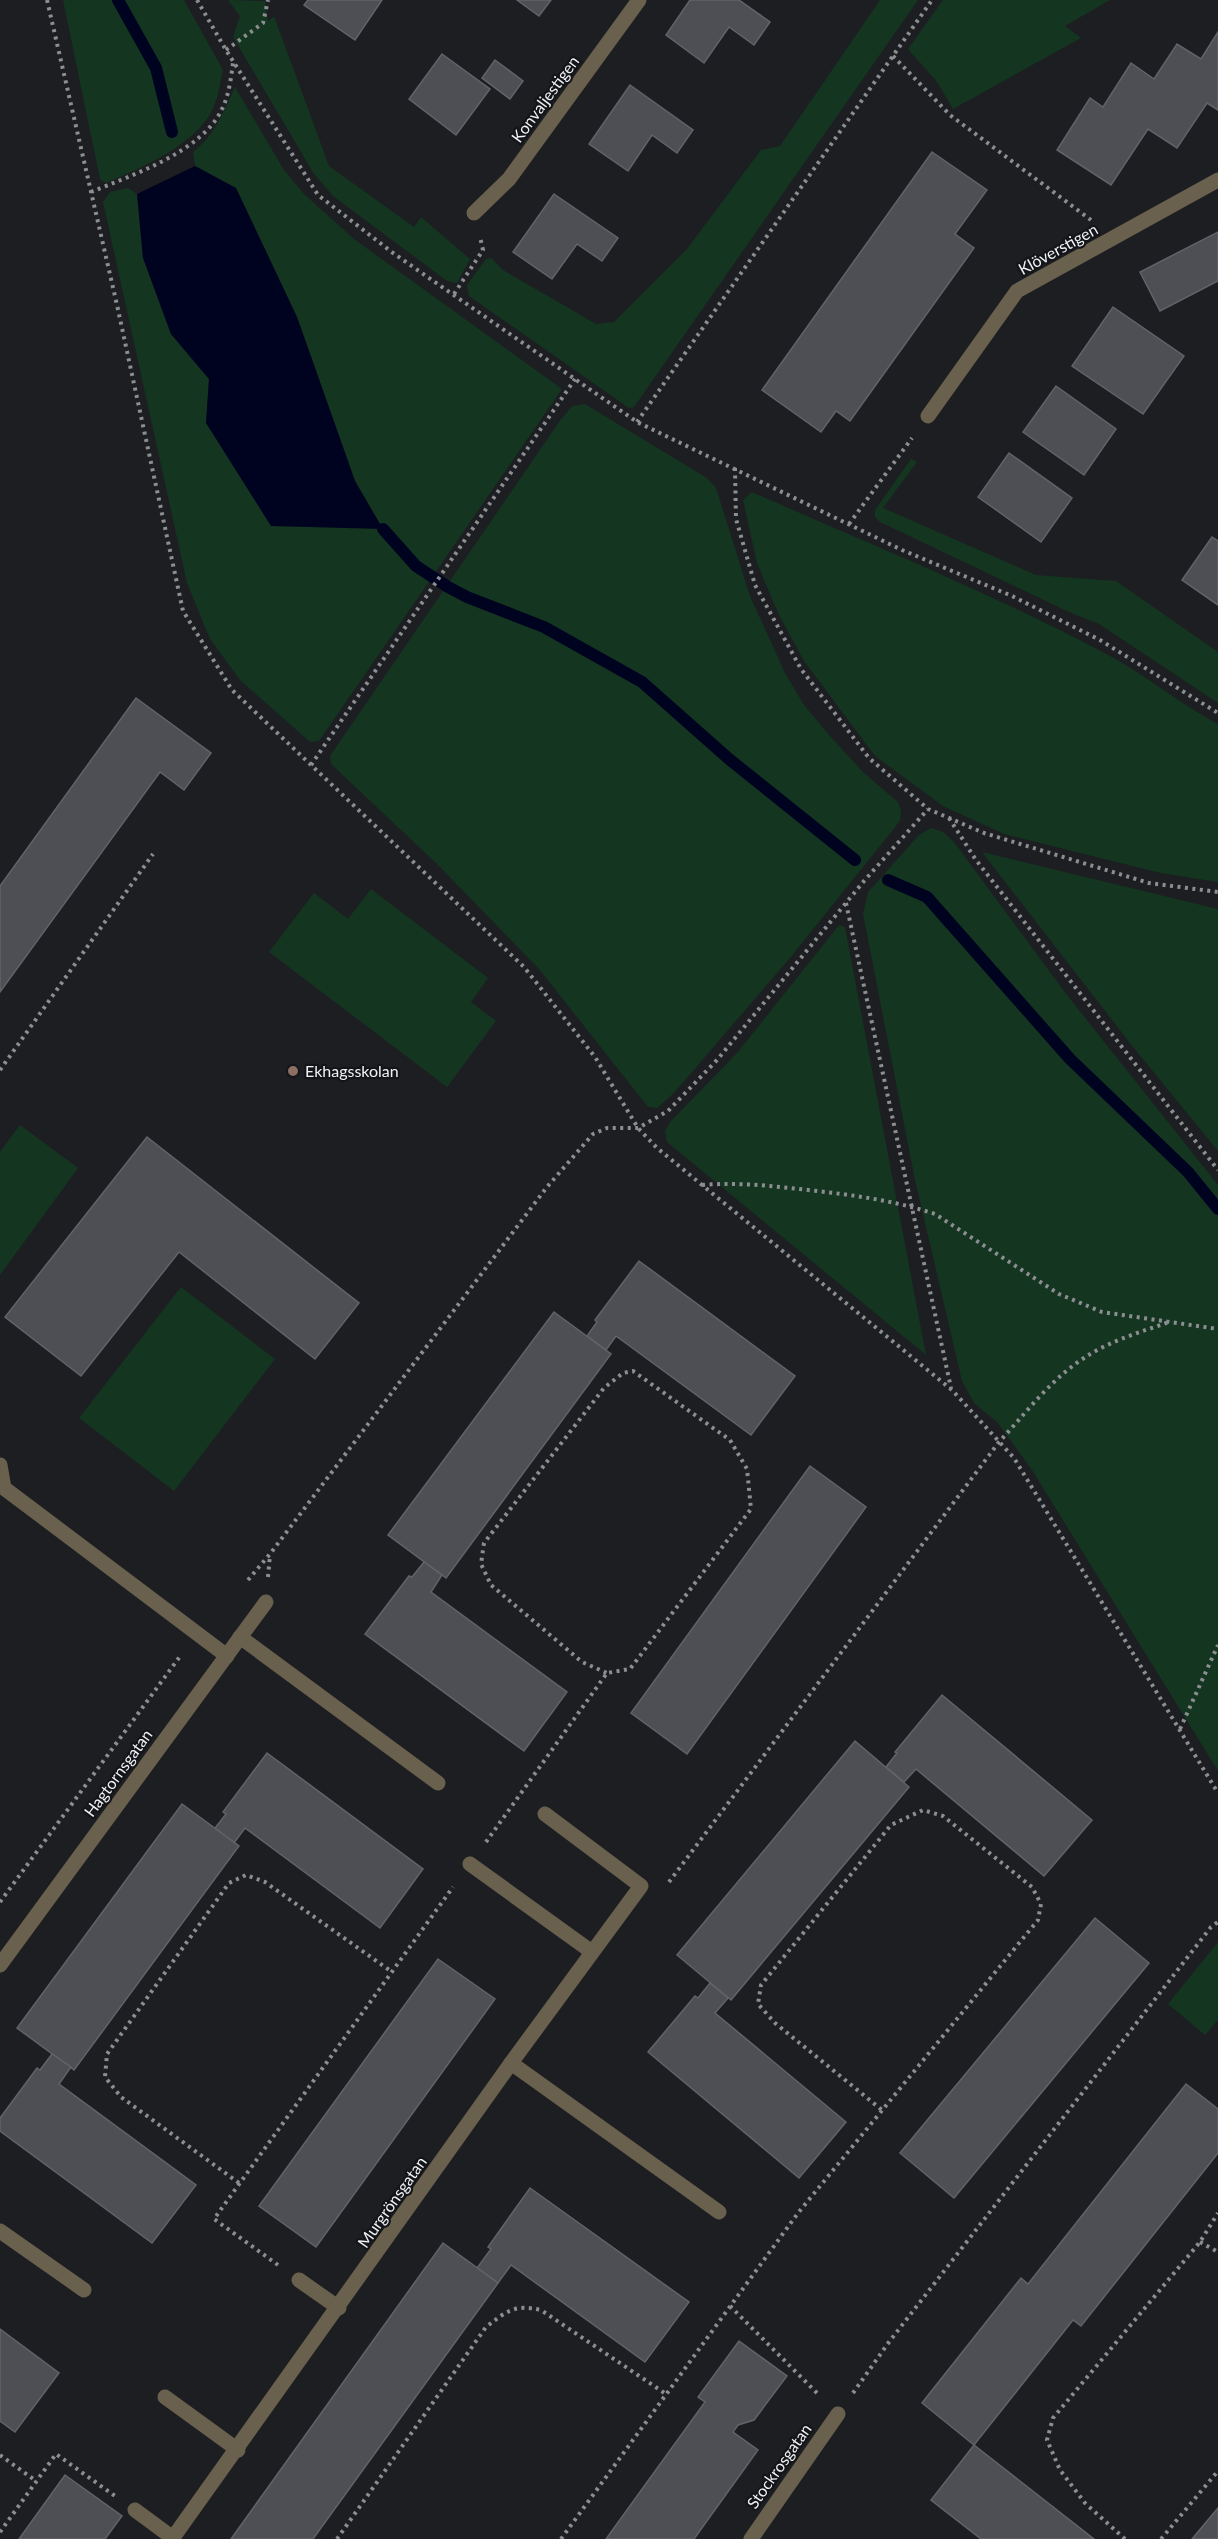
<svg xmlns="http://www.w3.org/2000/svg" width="1218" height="2539" viewBox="0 0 1218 2539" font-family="Lato,sans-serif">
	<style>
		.green { fill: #143520 }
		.water { fill: #000320 }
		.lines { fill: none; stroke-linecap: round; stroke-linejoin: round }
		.stream { stroke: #000320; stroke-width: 12 }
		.building { fill: #4e4f54; stroke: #626368; stroke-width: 1.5 }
		.path { stroke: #8d8e91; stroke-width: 4; stroke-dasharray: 3 4.5; stroke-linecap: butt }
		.minor { stroke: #69604e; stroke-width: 15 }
		.education-dot { fill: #8d6e63; stroke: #141519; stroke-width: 2 }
		.labels { text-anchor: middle; stroke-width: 4.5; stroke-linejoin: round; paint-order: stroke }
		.street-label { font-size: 16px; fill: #f1f2f5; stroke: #141519 }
		.poi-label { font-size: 16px; fill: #f1f2f5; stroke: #141519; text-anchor: start }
	</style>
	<rect width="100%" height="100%" fill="#1d1e22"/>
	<g class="green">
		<path d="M 63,0 L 184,0 L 223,70 C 220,82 219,95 214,106 C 199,144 141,168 106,183 L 100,179 Z"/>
		<path d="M 228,0 L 265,1 L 268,21 L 274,16 L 329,166 L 414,227 L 421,217 L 470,259 L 457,283 L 447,281 L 333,196 L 314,174 L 233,37 L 240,16 Z"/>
		<path d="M 880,0 L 918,0 L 634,407 L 629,408 L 469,296 L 467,285 L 486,259 L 491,258 L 503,270 L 596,324 L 614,322 L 687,249 L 761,150 L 780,146 Z"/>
		<path d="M 943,0 L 1110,0 L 1065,26 L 1081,38 L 953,109 L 937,82 L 908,49 Z"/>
		<path d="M 235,87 L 284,170 L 304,194 L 354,239 L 562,389 L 319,741 L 310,742 L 240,680 L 210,639 L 187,583 L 103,202 L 110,192 L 128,188 L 137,194 L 143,258 L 171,334 L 209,379 L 206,423 L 382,529 L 355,481 L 297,317 L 236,188 L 195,166 L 193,152 C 216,134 223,112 235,87 Z"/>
		<path d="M 585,404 L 707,478 L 716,488 L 750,596 L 785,673 L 804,705 L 829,735 L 863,772 L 898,802 L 901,810 L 900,821 L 790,958 L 674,1093 L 657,1108 L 648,1107 L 539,969 L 437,864 L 331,764 L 330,756 L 559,422 L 572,406 Z"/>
		<path d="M 911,459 L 917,462 L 883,508 L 1036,575 L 1116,581 L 1218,652 L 1218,703 L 1099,624 L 1071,613 L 880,522 L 875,517 L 875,510 Z"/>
		<path d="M 752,492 C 872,545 994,594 1110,656 C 1147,676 1180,704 1218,724 L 1218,882 L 1161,873 L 1004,834 L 943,806 L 875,756 L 804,661 L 778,613 L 757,563 L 743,500 Z"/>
		<path d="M 931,828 L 943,832 L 954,842 L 1067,995 L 1218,1185 L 1218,1771 L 1032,1470 L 997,1422 L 974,1403 L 962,1381 L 915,1180 L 863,914 L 868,892 L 919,835 Z"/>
		<path d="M 982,852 L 1218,909 L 1218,1151 L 1133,1047 Z"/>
		<path d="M 371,889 L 488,978 L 471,1002 L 496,1021 L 447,1087 L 269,952 L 314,893 L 348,919 Z"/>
		<path d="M 839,925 L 845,927 L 926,1355 L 667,1142 L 665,1131 L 670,1122 L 738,1052 Z"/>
		<path d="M 20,1125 L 78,1168 L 0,1275 L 0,1152 Z"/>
		<path d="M 181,1287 L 275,1359 L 174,1491 L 79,1418 Z"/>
		<path d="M 1218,1942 L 1218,2020 L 1205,2035 L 1168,2004 Z"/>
	</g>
	<path class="water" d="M 195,166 L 236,188 L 297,317 L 355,481 L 383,529 L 271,526 L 206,423 L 209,379 L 171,334 L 143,258 L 137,194 Z"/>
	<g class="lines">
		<g class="stream">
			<path d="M 118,0 L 156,68 L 172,132"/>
			<path d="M 383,529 L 416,566 L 448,587 L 467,597 L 544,627 L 642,682 L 729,759 L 855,860"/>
			<path d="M 888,880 L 927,897 L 1070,1059 L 1188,1172 L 1218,1209"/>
		</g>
	</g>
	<g class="building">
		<path d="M 308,0 L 382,0 L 355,40 L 304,5 Z"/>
		<path d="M 517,0 L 551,0 L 539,16 Z"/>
		<path d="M 690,0 L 739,0 L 770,22 L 754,45 L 729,27 L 704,63 L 666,35 Z"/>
		<path d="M 1218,32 L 1218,110 L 1207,103 L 1177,148 L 1148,129 L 1111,185 L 1057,150 L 1090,98 L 1103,107 L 1131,63 L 1154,79 L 1177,44 L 1201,59 Z"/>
		<path d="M 442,54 L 490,89 L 456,135 L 409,99 Z"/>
		<path d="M 495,60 L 523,81 L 510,99 L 482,78 Z"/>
		<path d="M 630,85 L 693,130 L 677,153 L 652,135 L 628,171 L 589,144 Z"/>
		<path d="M 932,152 L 987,190 L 955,234 L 974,248 L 850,421 L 836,411 L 821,432 L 762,390 Z"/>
		<path d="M 554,194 L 618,238 L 602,261 L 577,244 L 552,279 L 513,252 Z"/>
		<path d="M 1218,232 L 1218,281 L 1160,311 L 1140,272 Z"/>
		<path d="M 1113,307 L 1184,356 L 1143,414 L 1072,366 Z"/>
		<path d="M 1056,386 L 1116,429 L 1084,475 L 1023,432 Z"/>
		<path d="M 1009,453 L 1072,498 L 1041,542 L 978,497 Z"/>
		<path d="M 1212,537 L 1218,541 L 1218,605 L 1182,580 Z"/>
		<path d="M 136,698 L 211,753 L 184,790 L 160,772 L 0,992 L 0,886 Z"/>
		<path d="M 147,1137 L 359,1303 L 315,1359 L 179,1252 L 81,1376 L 5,1317 Z"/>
		<path d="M 639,1261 L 795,1376 L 751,1435 L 616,1336 L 606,1350 L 587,1336 L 597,1322 L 595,1320 Z"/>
		<path d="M 554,1312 L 611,1354 L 446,1578 L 388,1535 Z"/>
		<path d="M 810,1466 L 866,1507 L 687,1754 L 631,1713 Z"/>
		<path d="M 424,1562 L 442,1575 L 431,1592 L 567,1692 L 524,1751 L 365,1634 L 409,1576 L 412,1577 Z"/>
		<path d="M 942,1695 L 1092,1820 L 1044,1876 L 916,1769 L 904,1782 L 886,1767 L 897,1753 L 895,1752 Z"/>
		<path d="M 855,1741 L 909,1787 L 731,2000 L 677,1955 Z"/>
		<path d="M 267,1753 L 423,1869 L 380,1928 L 245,1828 L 234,1843 L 215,1828 L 226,1814 L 223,1812 Z"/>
		<path d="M 182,1804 L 239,1846 L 74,2070 L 17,2028 Z"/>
		<path d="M 1095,1918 L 1149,1963 L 954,2198 L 900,2153 Z"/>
		<path d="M 438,1959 L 495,1999 L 316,2247 L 259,2206 Z"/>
		<path d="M 710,1983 L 728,1998 L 715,2013 L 846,2122 L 799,2178 L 648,2052 L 695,1996 L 698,1998 Z"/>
		<path d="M 52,2054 L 71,2067 L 59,2084 L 196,2185 L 152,2243 L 0,2131 L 0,2118 L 37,2068 L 40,2070 Z"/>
		<path d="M 1186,2084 L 1218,2109 L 1218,2153 L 1081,2326 L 1073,2320 L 974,2445 L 922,2403 L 1021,2278 L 1028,2284 Z"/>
		<path d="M 530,2188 L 689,2302 L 645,2362 L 511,2265 L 498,2283 L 477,2268 L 491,2249 L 488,2247 Z"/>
		<path d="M 443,2243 L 498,2283 L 313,2539 L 231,2539 Z"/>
		<path d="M 0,2329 L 59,2373 L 15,2432 L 0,2421 Z"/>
		<path d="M 739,2341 L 787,2376 L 754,2420 L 738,2425 L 733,2432 L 758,2450 L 694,2539 L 606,2539 L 705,2402 L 698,2397 Z"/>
		<path d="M 974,2445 L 1094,2539 L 981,2539 L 931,2500 Z"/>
		<path d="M 65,2475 L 122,2516 L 105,2539 L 19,2539 Z"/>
		<path d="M 1218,2508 L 1218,2539 L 1192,2539 Z"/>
	</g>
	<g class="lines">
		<g class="path">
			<path d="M 47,0 L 117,305 L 183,611 L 232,690 L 524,967 L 595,1057 L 638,1128 L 657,1148 L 952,1390 L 1014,1458 L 1218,1793"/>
			<path d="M 197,0 L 226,50 L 318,195 L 393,253 L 637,422 L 902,550 L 1012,596 L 1100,640 L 1218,713"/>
			<path d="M 226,50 L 263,23 L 268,0"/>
			<path d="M 893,56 L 950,115 L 1091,220"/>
			<path d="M 91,192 C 132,175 202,152 222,109 C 229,95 231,78 233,63"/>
			<path d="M 454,294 L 483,250 L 480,237"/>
			<path d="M 637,422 L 932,0"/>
			<path d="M 735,468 L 736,519 L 755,585 L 801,669 L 869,758 L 928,809 L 984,833 L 1149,883 L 1218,892"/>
			<path d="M 849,524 L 912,438"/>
			<path d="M 311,765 L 575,379"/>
			<path d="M 949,818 L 976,860 L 1218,1170"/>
			<path d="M 846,903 L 951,1388"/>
			<path d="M 0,1070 L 153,854"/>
			<path d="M 702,1185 C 738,1182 772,1186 808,1190 C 852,1195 893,1200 935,1214 L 1059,1294 L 1102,1312 L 1218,1329"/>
			<path d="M 268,1577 L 270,1555"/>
			<path d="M 248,1580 L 270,1554 L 547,1187 L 593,1134 L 607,1128 L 638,1128 L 668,1111 L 717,1060 L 864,881 L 928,809"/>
			<path d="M 1180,1729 L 1218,1645"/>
			<path d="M 486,1842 L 607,1673 L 630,1669 L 751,1509 L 747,1469 L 730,1440 L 633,1371 L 623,1373 L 604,1388 L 484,1543 L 481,1564 L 491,1585 L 582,1662 L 607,1673"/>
			<path d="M 669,1882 L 999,1442 C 1026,1413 1051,1379 1084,1358 C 1109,1341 1141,1332 1169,1322"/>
			<path d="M 0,1902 L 181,1655"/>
			<path d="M 239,2183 L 121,2097 L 105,2077 L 107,2054 L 229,1883 L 246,1875 L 265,1882 L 392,1972"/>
			<path d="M 1200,2242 L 1218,2252"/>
			<path d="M 278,2265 L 214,2219 L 453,1887"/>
			<path d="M 730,2306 L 819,2395"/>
			<path d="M 853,2393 L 889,2342 L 1211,1927 L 1218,1922"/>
			<path d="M 0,2455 L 36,2481"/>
			<path d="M 0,2532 L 56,2454 L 115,2496"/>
			<path d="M 337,2539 L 486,2327 C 507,2311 514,2304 541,2310 L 666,2394"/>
			<path d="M 561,2539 L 798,2213 L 1038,1920 L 1041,1904 L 1032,1887 L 943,1816 L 923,1810 L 891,1825 L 761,1985 L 758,2004 L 775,2023 L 882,2110"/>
			<path d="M 1125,2539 L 1085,2503 L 1060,2470 L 1047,2440 L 1053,2418 L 1200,2242 L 1218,2213"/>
			<path d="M 1161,2539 L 1218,2471"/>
		</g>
		<g class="minor">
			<path d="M 474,213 L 509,179 L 639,0"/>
			<path d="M 928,416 L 1017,291 L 1218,180"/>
			<path d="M 0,1465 L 4,1488 L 227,1656"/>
			<path d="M 240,1637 L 438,1783"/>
			<path d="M 470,1864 L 592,1952"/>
			<path d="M 0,1965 L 266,1602"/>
			<path d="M 511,2063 L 719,2212"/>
			<path d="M 0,2231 L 84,2290"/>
			<path d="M 299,2280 L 339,2308"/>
			<path d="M 165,2397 L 238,2450"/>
			<path d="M 135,2510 L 173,2538"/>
			<path d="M 172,2539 L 511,2063 L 641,1886 L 545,1814"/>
			<path d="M 751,2539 L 838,2414"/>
		</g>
	</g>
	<circle class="education-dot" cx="293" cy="1071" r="6"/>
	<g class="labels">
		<g class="street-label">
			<text transform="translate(545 99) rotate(-54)" y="6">Konvaljestigen</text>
			<text transform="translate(1058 249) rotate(-29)" y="6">Klöverstigen</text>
			<text transform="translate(118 1773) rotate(-54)" y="6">Hagtornsgatan</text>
			<text transform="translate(392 2202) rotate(-55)" y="6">Murgrönsgatan</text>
			<text transform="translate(779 2466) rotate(-55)" y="6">Stockrosgatan</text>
		</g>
		<g class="poi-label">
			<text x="305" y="1077">Ekhagsskolan</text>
		</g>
	</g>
</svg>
